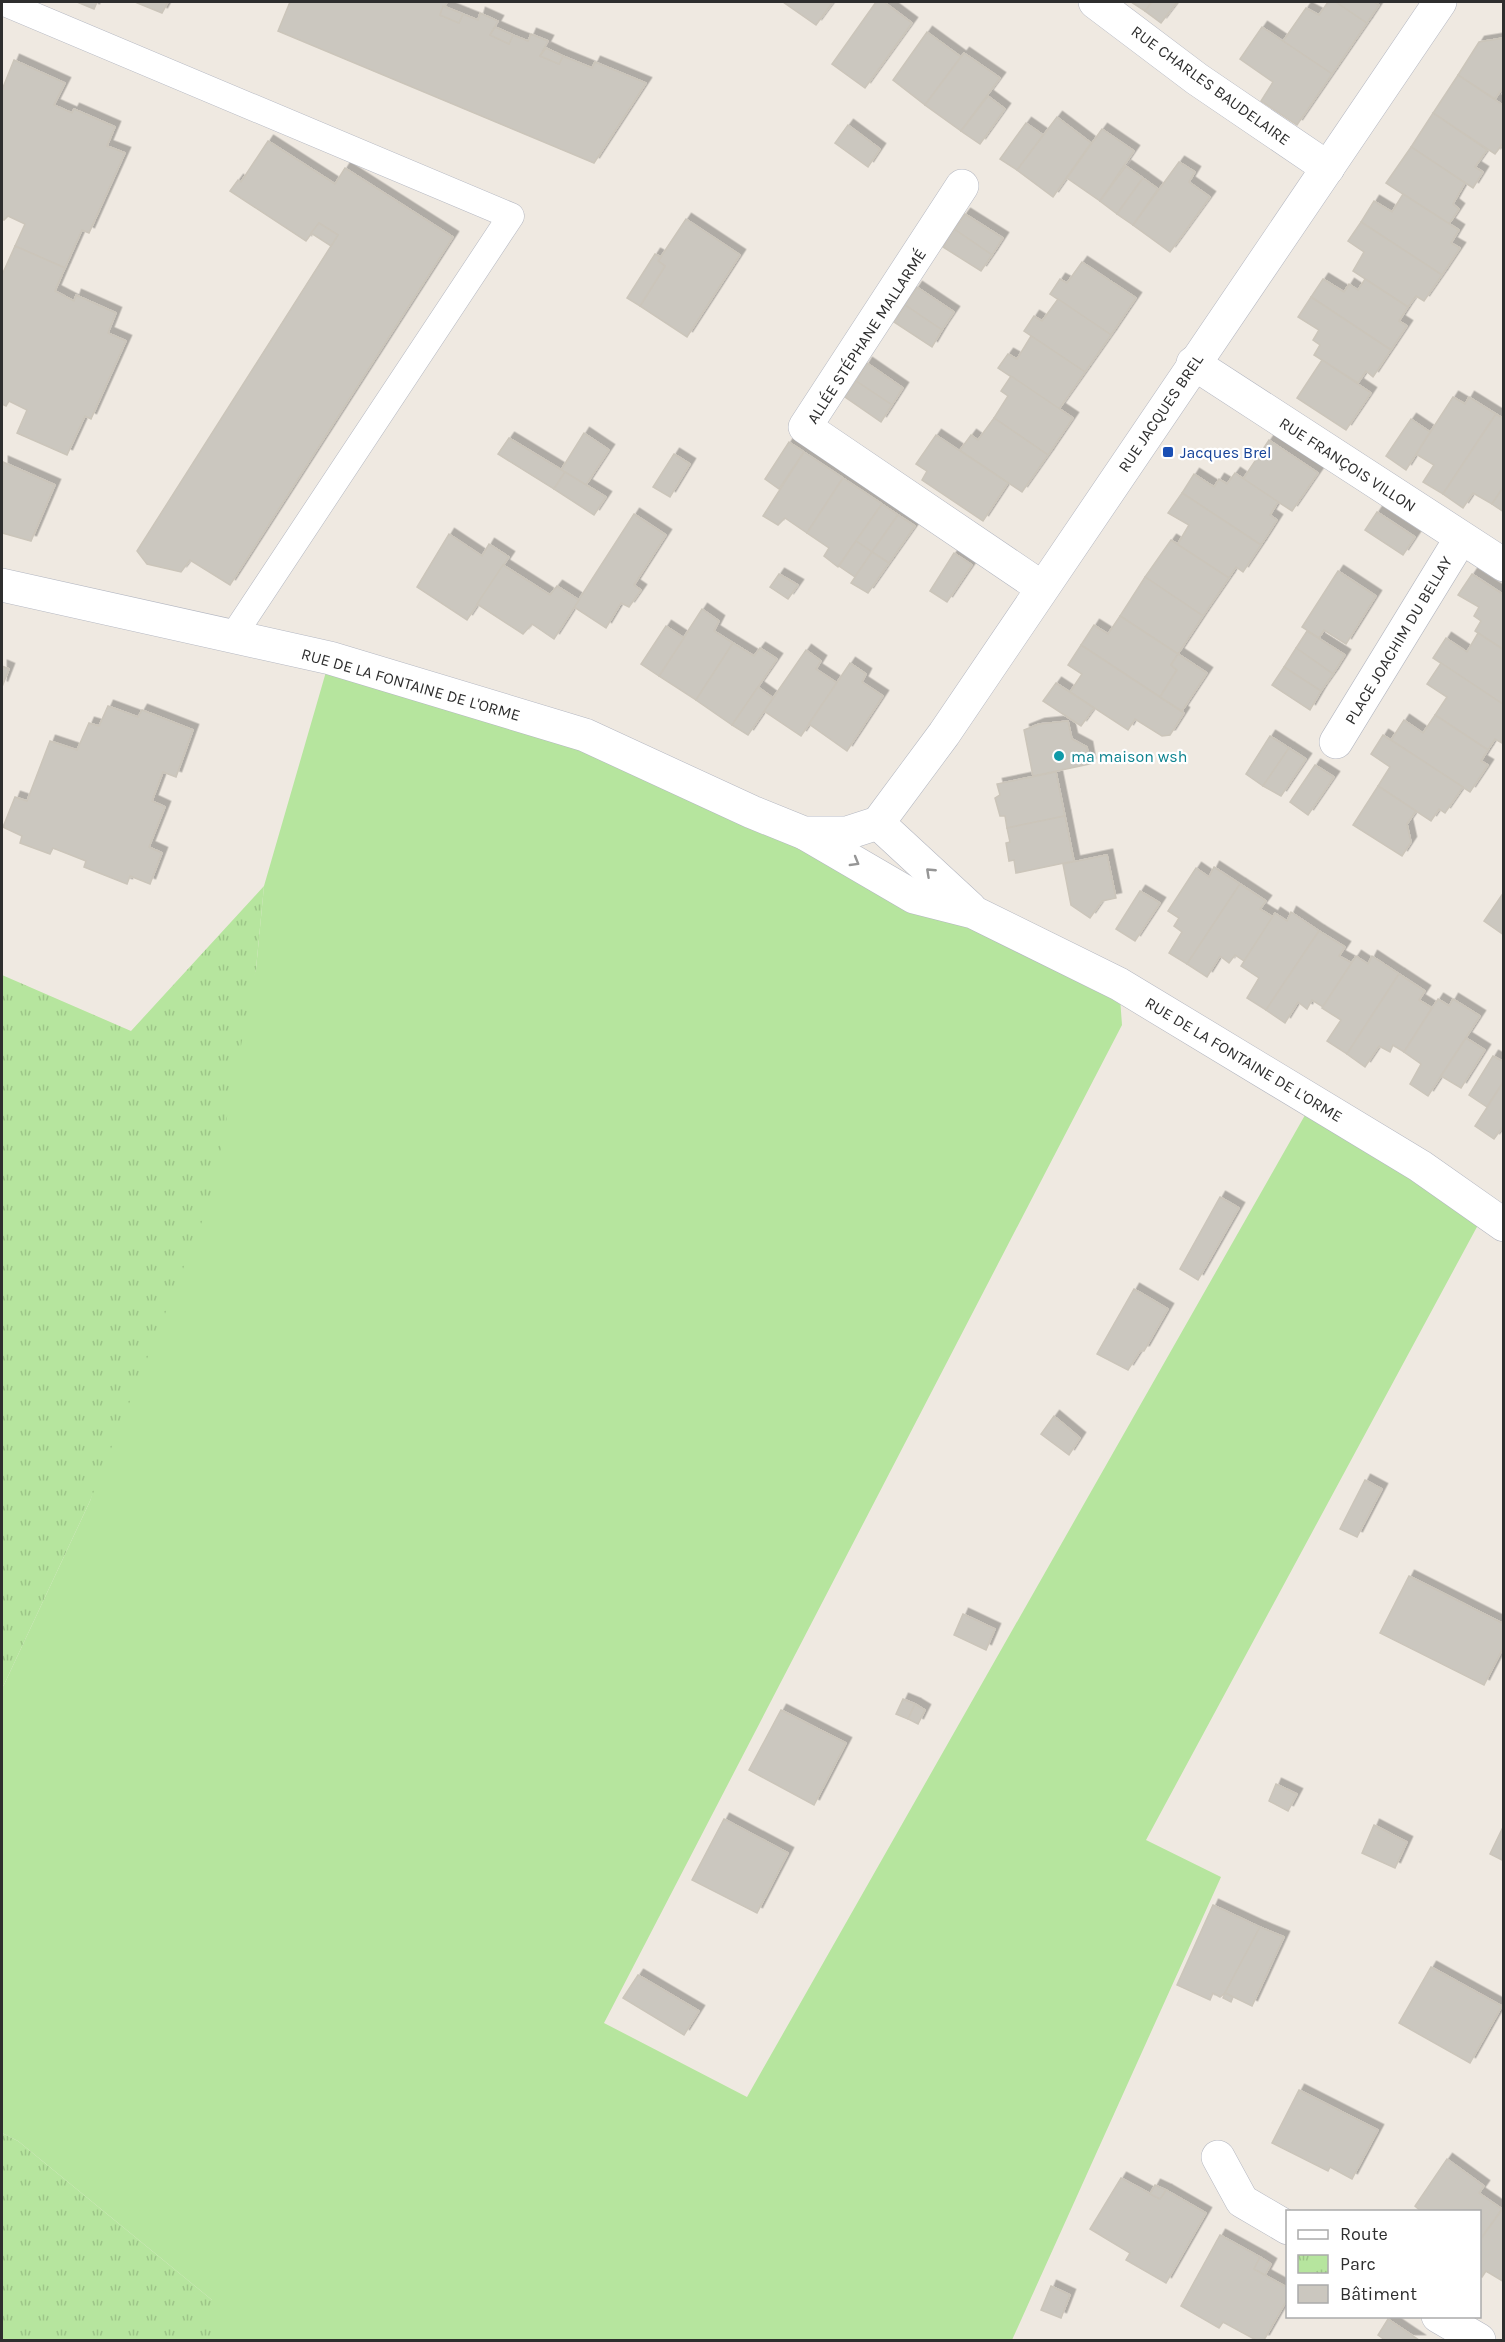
<svg xmlns="http://www.w3.org/2000/svg" width="1505" height="2342" viewBox="0 0 1505 2342" font-family="Karla,sans-serif">
	<style>
		.grass { fill: #b6e59e }
		.park { fill: url(#park-tufts) }
		.building { fill: #cbc7bf; stroke: #cbc5ba; stroke-width: 1.5; filter: url(#shadow) }
		.lines { fill: none; stroke-linecap: round; stroke-linejoin: round }
		.lane-casing { stroke: #b4b7c1; stroke-width: 27 }
		.street-casing { stroke: #b4b7c1; stroke-width: 34 }
		.secondary-casing { stroke: #b4b7c1; stroke-width: 34 }
		.lane { stroke: #fff; stroke-width: 26 }
		.street { stroke: #fff; stroke-width: 33 }
		.secondary { stroke: #fff; stroke-width: 33 }
		.oneway { stroke: #969696 }
		.transit-dot { fill: #1a4fb4; stroke: #fff; stroke-width: 2 }
		.culture-dot { fill: #0f9aa8; stroke: #fff; stroke-width: 2 }
		.labels { text-anchor: middle; stroke-width: 4.5; stroke-linejoin: round; paint-order: stroke }
		.street-label { font-size: 16px; fill: #2e2e2e; stroke: #fff }
		.transit-label { font-size: 16px; fill: #164399; stroke: #fff; text-anchor: start }
		.culture-label { font-size: 16px; fill: #0d838f; stroke: #fff; text-anchor: start }
	</style>
	<defs>
		<pattern id="park-tufts" width="24" height="20" patternUnits="userSpaceOnUse" patternTransform="scale(1.5)"><rect width="24" height="20" fill="#b6e59e"/><path d="M3 7l-1-3M5 7V3M7 7l1-3M15 17l-1-3M17 17v-4M19 17l1-3" fill="none" stroke="#9dc588"/></pattern>
		<filter id="shadow"><feDropShadow dx="5.5" dy="-5.5" stdDeviation="0" flood-color="#0004"/></filter>
	</defs>
	<rect width="100%" height="100%" fill="#efe9e1"/>
	<path class="grass" d="M 330,658 L 585,735 L 1119,984 L 1122,1025 L 604,2023 L 747,2097 L 1313,1101 L 1485,1212 L 1146,1840 L 1221,1877 L 1012,2340 L 212,2340 L 212,2300 L 18,2141 L 2,2133 L 2,1689 L 90,1501 L 256,969 L 264,886 Z"/>
	<g class="park">
		<path d="M 264,886 L 256,969 L 211,1199 L 90,1501 L 2,1689 L 2,975 L 131,1031 Z"/>
		<path d="M 2,2133 L 18,2141 L 212,2300 L 212,2340 L 2,2340 Z"/>
	</g>
	<g class="building">
		<path d="M 77,2 L 97,2 L 94,9 Z"/>
		<path d="M 135,2 L 168,2 L 162,13 Z"/>
		<path d="M 290,2 L 447,2 L 440,15 L 459,23 L 463,14 L 478,20 L 480,13 L 498,21 L 490,35 L 509,44 L 513,35 L 528,41 L 531,34 L 548,41 L 540,56 L 559,64 L 563,56 L 592,68 L 595,62 L 646,83 L 594,163 L 278,31 Z"/>
		<path d="M 783,2 L 833,2 L 816,25 Z"/>
		<path d="M 876,2 L 884,2 L 912,23 L 865,88 L 832,64 Z"/>
		<path d="M 1131,2 L 1152,2 L 1145,11 Z"/>
		<path d="M 1152,2 L 1177,2 L 1161,23 L 1145,11 Z"/>
		<path d="M 1328,2 L 1336,2 L 1367,23 L 1332,74 L 1283,41 L 1306,8 L 1319,15 Z"/>
		<path d="M 1336,2 L 1374,2 L 1379,5 L 1367,23 Z"/>
		<path d="M 443,6 L 463,14 L 459,23 L 440,15 Z"/>
		<path d="M 495,27 L 513,35 L 509,44 L 490,35 Z"/>
		<path d="M 1262,27 L 1332,74 L 1297,125 L 1261,101 L 1273,82 L 1240,59 Z"/>
		<path d="M 927,32 L 961,57 L 925,105 L 893,80 Z"/>
		<path d="M 1504,38 L 1504,86 L 1495,99 L 1458,75 L 1479,42 Z"/>
		<path d="M 546,48 L 563,56 L 559,64 L 540,56 Z"/>
		<path d="M 964,53 L 1000,78 L 961,131 L 925,105 Z"/>
		<path d="M 14,60 L 65,83 L 54,105 L 72,113 L 74,109 L 115,127 L 107,146 L 125,153 L 89,233 L 82,230 L 65,268 L 15,246 L 25,224 L 8,216 L 4,220 L 2,219 L 2,90 Z"/>
		<path d="M 1458,75 L 1504,106 L 1504,142 L 1495,154 L 1433,113 Z"/>
		<path d="M 988,96 L 1005,109 L 980,144 L 961,131 Z"/>
		<path d="M 1433,113 L 1487,150 L 1475,167 L 1483,172 L 1473,188 L 1411,147 Z"/>
		<path d="M 1057,117 L 1091,143 L 1053,197 L 1017,170 Z"/>
		<path d="M 1026,123 L 1043,135 L 1017,170 L 1000,159 Z"/>
		<path d="M 848,125 L 880,149 L 868,167 L 835,143 Z"/>
		<path d="M 1102,129 L 1134,151 L 1100,201 L 1067,178 Z"/>
		<path d="M 268,141 L 335,184 L 345,168 L 453,237 L 230,585 L 190,560 L 181,572 L 147,564 L 137,551 L 338,235 L 319,223 L 306,241 L 230,191 L 238,180 L 241,182 Z"/>
		<path d="M 1411,147 L 1465,183 L 1453,204 L 1459,209 L 1449,224 L 1386,183 Z"/>
		<path d="M 1179,162 L 1195,172 L 1189,182 L 1210,197 L 1170,252 L 1133,225 Z"/>
		<path d="M 1126,166 L 1143,178 L 1117,214 L 1100,201 Z"/>
		<path d="M 1143,178 L 1158,189 L 1133,225 L 1117,214 Z"/>
		<path d="M 1403,194 L 1459,230 L 1451,243 L 1460,248 L 1442,275 L 1361,222 L 1374,201 L 1392,212 Z"/>
		<path d="M 965,214 L 1003,238 L 992,255 L 954,229 Z"/>
		<path d="M 686,219 L 740,255 L 687,337 L 640,306 L 665,266 L 658,261 Z"/>
		<path d="M 1361,222 L 1442,275 L 1424,301 L 1416,296 L 1408,307 L 1353,271 L 1364,252 L 1348,241 Z"/>
		<path d="M 319,223 L 338,235 L 331,246 L 311,233 Z"/>
		<path d="M 954,229 L 992,255 L 981,271 L 943,247 Z"/>
		<path d="M 15,246 L 65,268 L 55,291 L 74,301 L 76,295 L 116,313 L 108,333 L 126,341 L 91,419 L 85,416 L 67,455 L 17,433 L 27,410 L 9,401 L 6,406 L 2,404 L 2,275 Z"/>
		<path d="M 655,254 L 661,257 L 658,261 L 665,266 L 640,306 L 627,298 Z"/>
		<path d="M 1082,262 L 1136,298 L 1111,335 L 1050,294 L 1060,279 L 1067,283 Z"/>
		<path d="M 1323,279 L 1344,292 L 1349,284 L 1358,290 L 1365,279 L 1408,307 L 1399,321 L 1407,326 L 1391,350 L 1311,297 Z"/>
		<path d="M 917,287 L 954,312 L 942,330 L 905,305 Z"/>
		<path d="M 1311,297 L 1391,350 L 1373,377 L 1366,371 L 1358,383 L 1314,355 L 1320,345 L 1313,340 L 1319,330 L 1298,317 Z"/>
		<path d="M 1058,299 L 1111,335 L 1085,372 L 1024,331 L 1034,316 L 1042,321 Z"/>
		<path d="M 905,305 L 942,330 L 932,347 L 894,322 Z"/>
		<path d="M 1031,336 L 1085,372 L 1059,409 L 998,368 L 1008,354 L 1017,359 Z"/>
		<path d="M 1322,360 L 1371,393 L 1346,430 L 1297,398 Z"/>
		<path d="M 867,363 L 903,388 L 892,405 L 856,381 Z"/>
		<path d="M 1011,376 L 1073,418 L 1048,455 L 994,418 L 1008,396 L 1001,391 Z"/>
		<path d="M 856,381 L 892,405 L 881,422 L 845,397 Z"/>
		<path d="M 1453,397 L 1465,404 L 1469,397 L 1496,414 L 1443,494 L 1423,482 L 1434,465 L 1416,454 Z"/>
		<path d="M 1496,414 L 1504,419 L 1504,486 L 1492,504 L 1473,493 L 1463,508 L 1443,494 Z"/>
		<path d="M 994,418 L 1048,455 L 1022,492 L 960,450 L 971,435 L 978,440 Z"/>
		<path d="M 1411,419 L 1430,432 L 1406,470 L 1386,456 Z"/>
		<path d="M 584,433 L 609,450 L 586,485 L 561,470 Z"/>
		<path d="M 936,435 L 1008,483 L 983,521 L 922,480 L 927,471 L 916,464 Z"/>
		<path d="M 509,438 L 565,472 L 554,489 L 498,454 Z"/>
		<path d="M 1269,440 L 1318,473 L 1292,511 L 1243,479 Z"/>
		<path d="M 789,442 L 804,452 L 779,489 L 765,479 Z"/>
		<path d="M 804,452 L 843,478 L 807,533 L 785,518 L 778,525 L 763,516 Z"/>
		<path d="M 674,454 L 690,464 L 670,497 L 653,487 Z"/>
		<path d="M 3,462 L 55,485 L 31,541 L 2,533 Z"/>
		<path d="M 565,472 L 606,497 L 594,515 L 554,489 Z"/>
		<path d="M 1235,473 L 1278,502 L 1270,515 L 1277,520 L 1261,545 L 1182,493 L 1194,474 L 1214,487 L 1219,479 L 1227,484 Z"/>
		<path d="M 843,478 L 882,504 L 838,567 L 824,556 L 829,548 L 807,533 Z"/>
		<path d="M 1504,486 L 1504,512 L 1492,504 Z"/>
		<path d="M 1182,493 L 1261,545 L 1243,572 L 1236,567 L 1229,578 L 1177,545 L 1189,525 L 1168,513 Z"/>
		<path d="M 882,504 L 898,515 L 872,552 L 856,541 Z"/>
		<path d="M 1377,512 L 1415,537 L 1403,555 L 1365,530 Z"/>
		<path d="M 634,514 L 666,535 L 634,585 L 641,590 L 629,607 L 621,603 L 606,628 L 574,607 Z"/>
		<path d="M 898,515 L 915,526 L 889,563 L 872,552 Z"/>
		<path d="M 449,534 L 482,556 L 489,544 L 509,557 L 467,620 L 417,587 Z"/>
		<path d="M 1171,540 L 1229,578 L 1203,616 L 1145,577 Z"/>
		<path d="M 856,541 L 872,552 L 855,577 L 839,566 Z"/>
		<path d="M 872,552 L 889,563 L 868,593 L 851,583 Z"/>
		<path d="M 954,553 L 972,565 L 947,602 L 930,591 Z"/>
		<path d="M 503,565 L 550,595 L 557,586 L 579,600 L 554,639 L 532,624 L 523,634 L 477,604 Z"/>
		<path d="M 1338,571 L 1376,596 L 1346,644 L 1324,630 L 1319,638 L 1302,627 Z"/>
		<path d="M 779,574 L 798,585 L 788,599 L 770,587 Z"/>
		<path d="M 1472,574 L 1504,595 L 1504,650 L 1475,631 L 1481,621 L 1474,616 L 1479,607 L 1458,595 Z"/>
		<path d="M 1145,577 L 1203,616 L 1178,654 L 1120,616 Z"/>
		<path d="M 702,609 L 719,621 L 714,631 L 733,643 L 696,700 L 659,676 Z"/>
		<path d="M 1120,616 L 1178,654 L 1171,665 L 1177,670 L 1160,697 L 1081,645 L 1094,625 L 1108,634 Z"/>
		<path d="M 666,626 L 684,638 L 659,676 L 641,664 Z"/>
		<path d="M 1307,631 L 1345,655 L 1333,674 L 1296,648 Z"/>
		<path d="M 1478,633 L 1504,650 L 1504,705 L 1433,658 L 1446,638 L 1467,652 Z"/>
		<path d="M 733,643 L 754,656 L 760,648 L 777,659 L 732,725 L 696,700 Z"/>
		<path d="M 1081,645 L 1184,713 L 1170,735 L 1162,736 L 1135,719 L 1128,730 L 1070,692 L 1082,674 L 1068,665 Z"/>
		<path d="M 1296,648 L 1333,674 L 1321,691 L 1284,667 Z"/>
		<path d="M 806,650 L 821,661 L 816,669 L 837,683 L 801,736 L 764,711 Z"/>
		<path d="M 1178,654 L 1207,673 L 1182,711 L 1160,697 L 1177,670 L 1171,665 Z"/>
		<path d="M 850,663 L 866,674 L 862,682 L 883,696 L 847,751 L 809,724 Z"/>
		<path d="M 1441,663 L 1504,705 L 1502,743 L 1495,739 L 1488,750 L 1435,715 L 1447,697 L 1427,684 Z"/>
		<path d="M 2,666 L 9,669 L 2,687 Z"/>
		<path d="M 1284,667 L 1321,691 L 1310,710 L 1272,685 Z"/>
		<path d="M 1056,683 L 1094,708 L 1081,726 L 1043,701 Z"/>
		<path d="M 758,687 L 773,698 L 748,735 L 732,725 Z"/>
		<path d="M 108,706 L 138,717 L 142,710 L 193,730 L 176,777 L 163,772 L 152,801 L 165,807 L 149,847 L 162,853 L 150,884 L 130,876 L 127,884 L 84,867 L 86,861 L 53,848 L 50,854 L 20,843 L 22,836 L 3,827 L 15,797 L 27,801 L 50,741 L 77,750 L 89,723 L 99,726 Z"/>
		<path d="M 1435,715 L 1488,750 L 1481,761 L 1488,765 L 1470,792 L 1391,740 L 1404,720 L 1423,733 Z"/>
		<path d="M 1068,721 L 1072,739 L 1087,747 L 1090,764 L 1033,776 L 1024,730 L 1039,724 Z"/>
		<path d="M 1383,735 L 1463,787 L 1445,813 L 1439,809 L 1431,821 L 1378,786 L 1390,767 L 1371,754 Z"/>
		<path d="M 1270,736 L 1289,748 L 1263,786 L 1246,774 Z"/>
		<path d="M 1289,748 L 1306,759 L 1281,796 L 1263,786 Z"/>
		<path d="M 1315,765 L 1334,777 L 1308,815 L 1290,802 Z"/>
		<path d="M 1056,772 L 1065,816 L 1007,828 L 1005,816 L 1000,816 L 995,798 L 1000,795 L 997,784 Z"/>
		<path d="M 1378,786 L 1416,811 L 1407,824 L 1411,842 L 1402,856 L 1353,825 Z"/>
		<path d="M 1065,816 L 1074,861 L 1016,873 L 1014,860 L 1009,861 L 1006,843 L 1010,842 L 1007,828 Z"/>
		<path d="M 1107,855 L 1116,898 L 1102,901 L 1090,918 L 1071,905 L 1063,864 Z"/>
		<path d="M 1214,867 L 1240,884 L 1187,964 L 1169,953 L 1182,932 L 1174,926 L 1179,918 L 1168,911 L 1196,868 L 1209,877 Z"/>
		<path d="M 1240,884 L 1266,901 L 1260,909 L 1273,917 L 1244,961 L 1235,955 L 1229,963 L 1220,956 L 1207,977 L 1187,964 Z"/>
		<path d="M 1140,891 L 1160,903 L 1135,941 L 1116,929 Z"/>
		<path d="M 1504,892 L 1504,935 L 1484,921 Z"/>
		<path d="M 1291,912 L 1319,931 L 1266,1010 L 1247,998 L 1259,978 L 1241,966 L 1275,913 L 1287,921 Z"/>
		<path d="M 1319,931 L 1345,947 L 1339,956 L 1352,963 L 1323,1007 L 1312,1000 L 1307,1009 L 1298,1002 L 1285,1023 L 1266,1010 Z"/>
		<path d="M 1356,956 L 1368,964 L 1372,956 L 1399,974 L 1347,1054 L 1327,1041 L 1341,1020 L 1322,1008 Z"/>
		<path d="M 1399,974 L 1425,991 L 1419,1000 L 1432,1008 L 1404,1052 L 1393,1045 L 1390,1052 L 1379,1046 L 1365,1067 L 1347,1054 Z"/>
		<path d="M 1438,999 L 1449,1006 L 1453,999 L 1480,1016 L 1428,1096 L 1410,1084 L 1421,1064 L 1404,1052 Z"/>
		<path d="M 1466,1038 L 1485,1050 L 1461,1088 L 1441,1076 Z"/>
		<path d="M 1493,1056 L 1504,1062 L 1504,1081 L 1487,1107 L 1469,1095 Z"/>
		<path d="M 1504,1081 L 1504,1125 L 1494,1139 L 1475,1126 Z"/>
		<path d="M 1220,1197 L 1239,1208 L 1198,1280 L 1180,1269 Z"/>
		<path d="M 1134,1289 L 1168,1309 L 1144,1351 L 1140,1351 L 1128,1370 L 1097,1354 Z"/>
		<path d="M 1054,1416 L 1080,1438 L 1069,1455 L 1041,1434 Z"/>
		<path d="M 1365,1480 L 1382,1489 L 1357,1537 L 1340,1529 Z"/>
		<path d="M 1409,1576 L 1504,1624 L 1504,1646 L 1484,1685 L 1380,1633 Z"/>
		<path d="M 963,1614 L 995,1629 L 986,1650 L 954,1635 Z"/>
		<path d="M 903,1699 L 915,1704 L 908,1719 L 896,1714 Z"/>
		<path d="M 915,1704 L 925,1710 L 918,1724 L 908,1719 Z"/>
		<path d="M 781,1710 L 846,1743 L 814,1805 L 749,1770 Z"/>
		<path d="M 1276,1784 L 1297,1794 L 1288,1811 L 1269,1801 Z"/>
		<path d="M 724,1819 L 788,1853 L 757,1913 L 692,1880 Z"/>
		<path d="M 1374,1825 L 1407,1842 L 1395,1868 L 1362,1853 Z"/>
		<path d="M 1504,1825 L 1504,1861 L 1490,1854 Z"/>
		<path d="M 1213,1905 L 1260,1927 L 1225,1993 L 1220,1997 L 1213,1993 L 1210,2000 L 1177,1985 Z"/>
		<path d="M 1260,1927 L 1284,1937 L 1252,2006 L 1225,1993 Z"/>
		<path d="M 1431,1967 L 1502,2006 L 1470,2063 L 1399,2023 Z"/>
		<path d="M 638,1975 L 699,2011 L 684,2035 L 623,1998 Z"/>
		<path d="M 1225,1993 L 1233,1997 L 1231,2002 L 1223,1998 Z"/>
		<path d="M 1299,2090 L 1378,2130 L 1352,2179 L 1330,2167 L 1328,2171 L 1272,2143 Z"/>
		<path d="M 1447,2159 L 1484,2186 L 1479,2193 L 1502,2209 L 1480,2240 L 1480,2212 L 1422,2212 L 1415,2206 Z"/>
		<path d="M 1121,2178 L 1160,2199 L 1166,2190 L 1206,2213 L 1166,2283 L 1126,2260 L 1130,2253 L 1090,2229 Z"/>
		<path d="M 1155,2185 L 1166,2190 L 1160,2199 L 1150,2194 Z"/>
		<path d="M 1504,2207 L 1504,2282 L 1486,2271 L 1482,2277 L 1480,2275 L 1480,2240 Z"/>
		<path d="M 1220,2235 L 1260,2257 L 1254,2269 L 1288,2288 L 1288,2298 L 1264,2340 L 1256,2340 L 1223,2322 L 1219,2328 L 1181,2306 Z"/>
		<path d="M 1260,2257 L 1271,2264 L 1265,2275 L 1254,2269 Z"/>
		<path d="M 1051,2286 L 1070,2295 L 1061,2318 L 1041,2310 Z"/>
		<path d="M 1388,2319 L 1419,2340 L 1385,2340 L 1378,2335 Z"/>
	</g>
	<g class="lines">
		<defs>
			<path id="lane" d="M 2,2 L 511,216 L 233,636"/>
			<g id="street">
				<path d="M 1095,2 L 1197,79 L 1328,168"/>
				<path d="M 962,186 L 805,427 L 1041,587"/>
				<path d="M 1193,363 L 1504,565"/>
				<path d="M 1336,742 L 1461,538"/>
				<path d="M 1218,2157 L 1242,2201 L 1288,2228"/>
				<path d="M 1438,2316 L 1479,2340"/>
			</g>
			<g id="secondary">
				<path d="M 2,585 L 330,658 L 585,735 L 752,812 L 804,833 L 847,833 L 878,823 L 944,734 L 1440,2"/>
				<path d="M 878,823 L 970,908"/>
				<path d="M 806,834 L 914,897 L 973,912 L 1119,984 L 1420,1166 L 1504,1225"/>
			</g>
		</defs>
		<use href="#lane" class="lane-casing"/>
		<use href="#street" class="street-casing"/>
		<use href="#secondary" class="secondary-casing"/>
		<use href="#lane" class="lane"/>
		<use href="#street" class="street"/>
		<use href="#secondary" class="secondary"/>
	</g>
	<defs><path id="oneway-chevron" d="M-2-3.5L2.5 0L-2 3.5" fill="none" stroke-width="1.6" stroke-linecap="round" stroke-linejoin="round" transform="scale(1.5)"/></defs>
	<g class="oneway">
		<use href="#oneway-chevron" transform="translate(855 862) rotate(30)"/>
		<use href="#oneway-chevron" transform="translate(930 872) rotate(-137)"/>
	</g>
	<rect class="transit-dot" x="1162" y="446" width="12" height="12" rx="3"/>
	<circle class="culture-dot" cx="1059" cy="756" r="6"/>
	<g class="labels">
		<g class="street-label">
			<text transform="translate(1211 85) rotate(36)" y="6">RUE CHARLES BAUDELAIRE</text>
			<text transform="translate(866 336) rotate(-57)" y="6">ALLÉE STÉPHANE MALLARMÉ</text>
			<text transform="translate(1160 413) rotate(-56)" y="6">RUE JACQUES BREL</text>
			<text transform="translate(1348 464) rotate(33)" y="6">RUE FRANÇOIS VILLON</text>
			<text transform="translate(1398 640) rotate(-59)" y="6">PLACE JOACHIM DU BELLAY</text>
			<text transform="translate(411 684) rotate(16)" y="6">RUE DE LA FONTAINE DE L'ORME</text>
			<text transform="translate(1244 1059) rotate(31)" y="6">RUE DE LA FONTAINE DE L'ORME</text>
		</g>
		<g class="transit-label">
			<text x="1180" y="458">Jacques Brel</text>
		</g>
		<g class="culture-label">
			<text x="1071" y="762">ma maison wsh</text>
		</g>
	</g>
	<rect width="1505" height="2342" fill="none" stroke="#2e2e2e" stroke-width="6"/>
	<rect x="1286" y="2210" width="195" height="108" fill="#ffffff" stroke="#ababab" stroke-width="1.5"/>
	<rect x="1298" y="2230" width="30" height="9" fill="#ffffff" stroke="#ababab" stroke-width="1.5"/>
	<text x="1340" y="2240" font-size="18" fill="#2e2e2e">Route</text>
	<rect x="1298" y="2255" width="30" height="18" fill="url(#park-tufts)" stroke="#ababab" stroke-width="1.5"/>
	<text x="1340" y="2270" font-size="18" fill="#2e2e2e">Parc</text>
	<rect x="1298" y="2285" width="30" height="18" fill="#cbc7bf" stroke="#ababab" stroke-width="1.5"/>
	<text x="1340" y="2300" font-size="18" fill="#2e2e2e">Bâtiment</text>
</svg>
